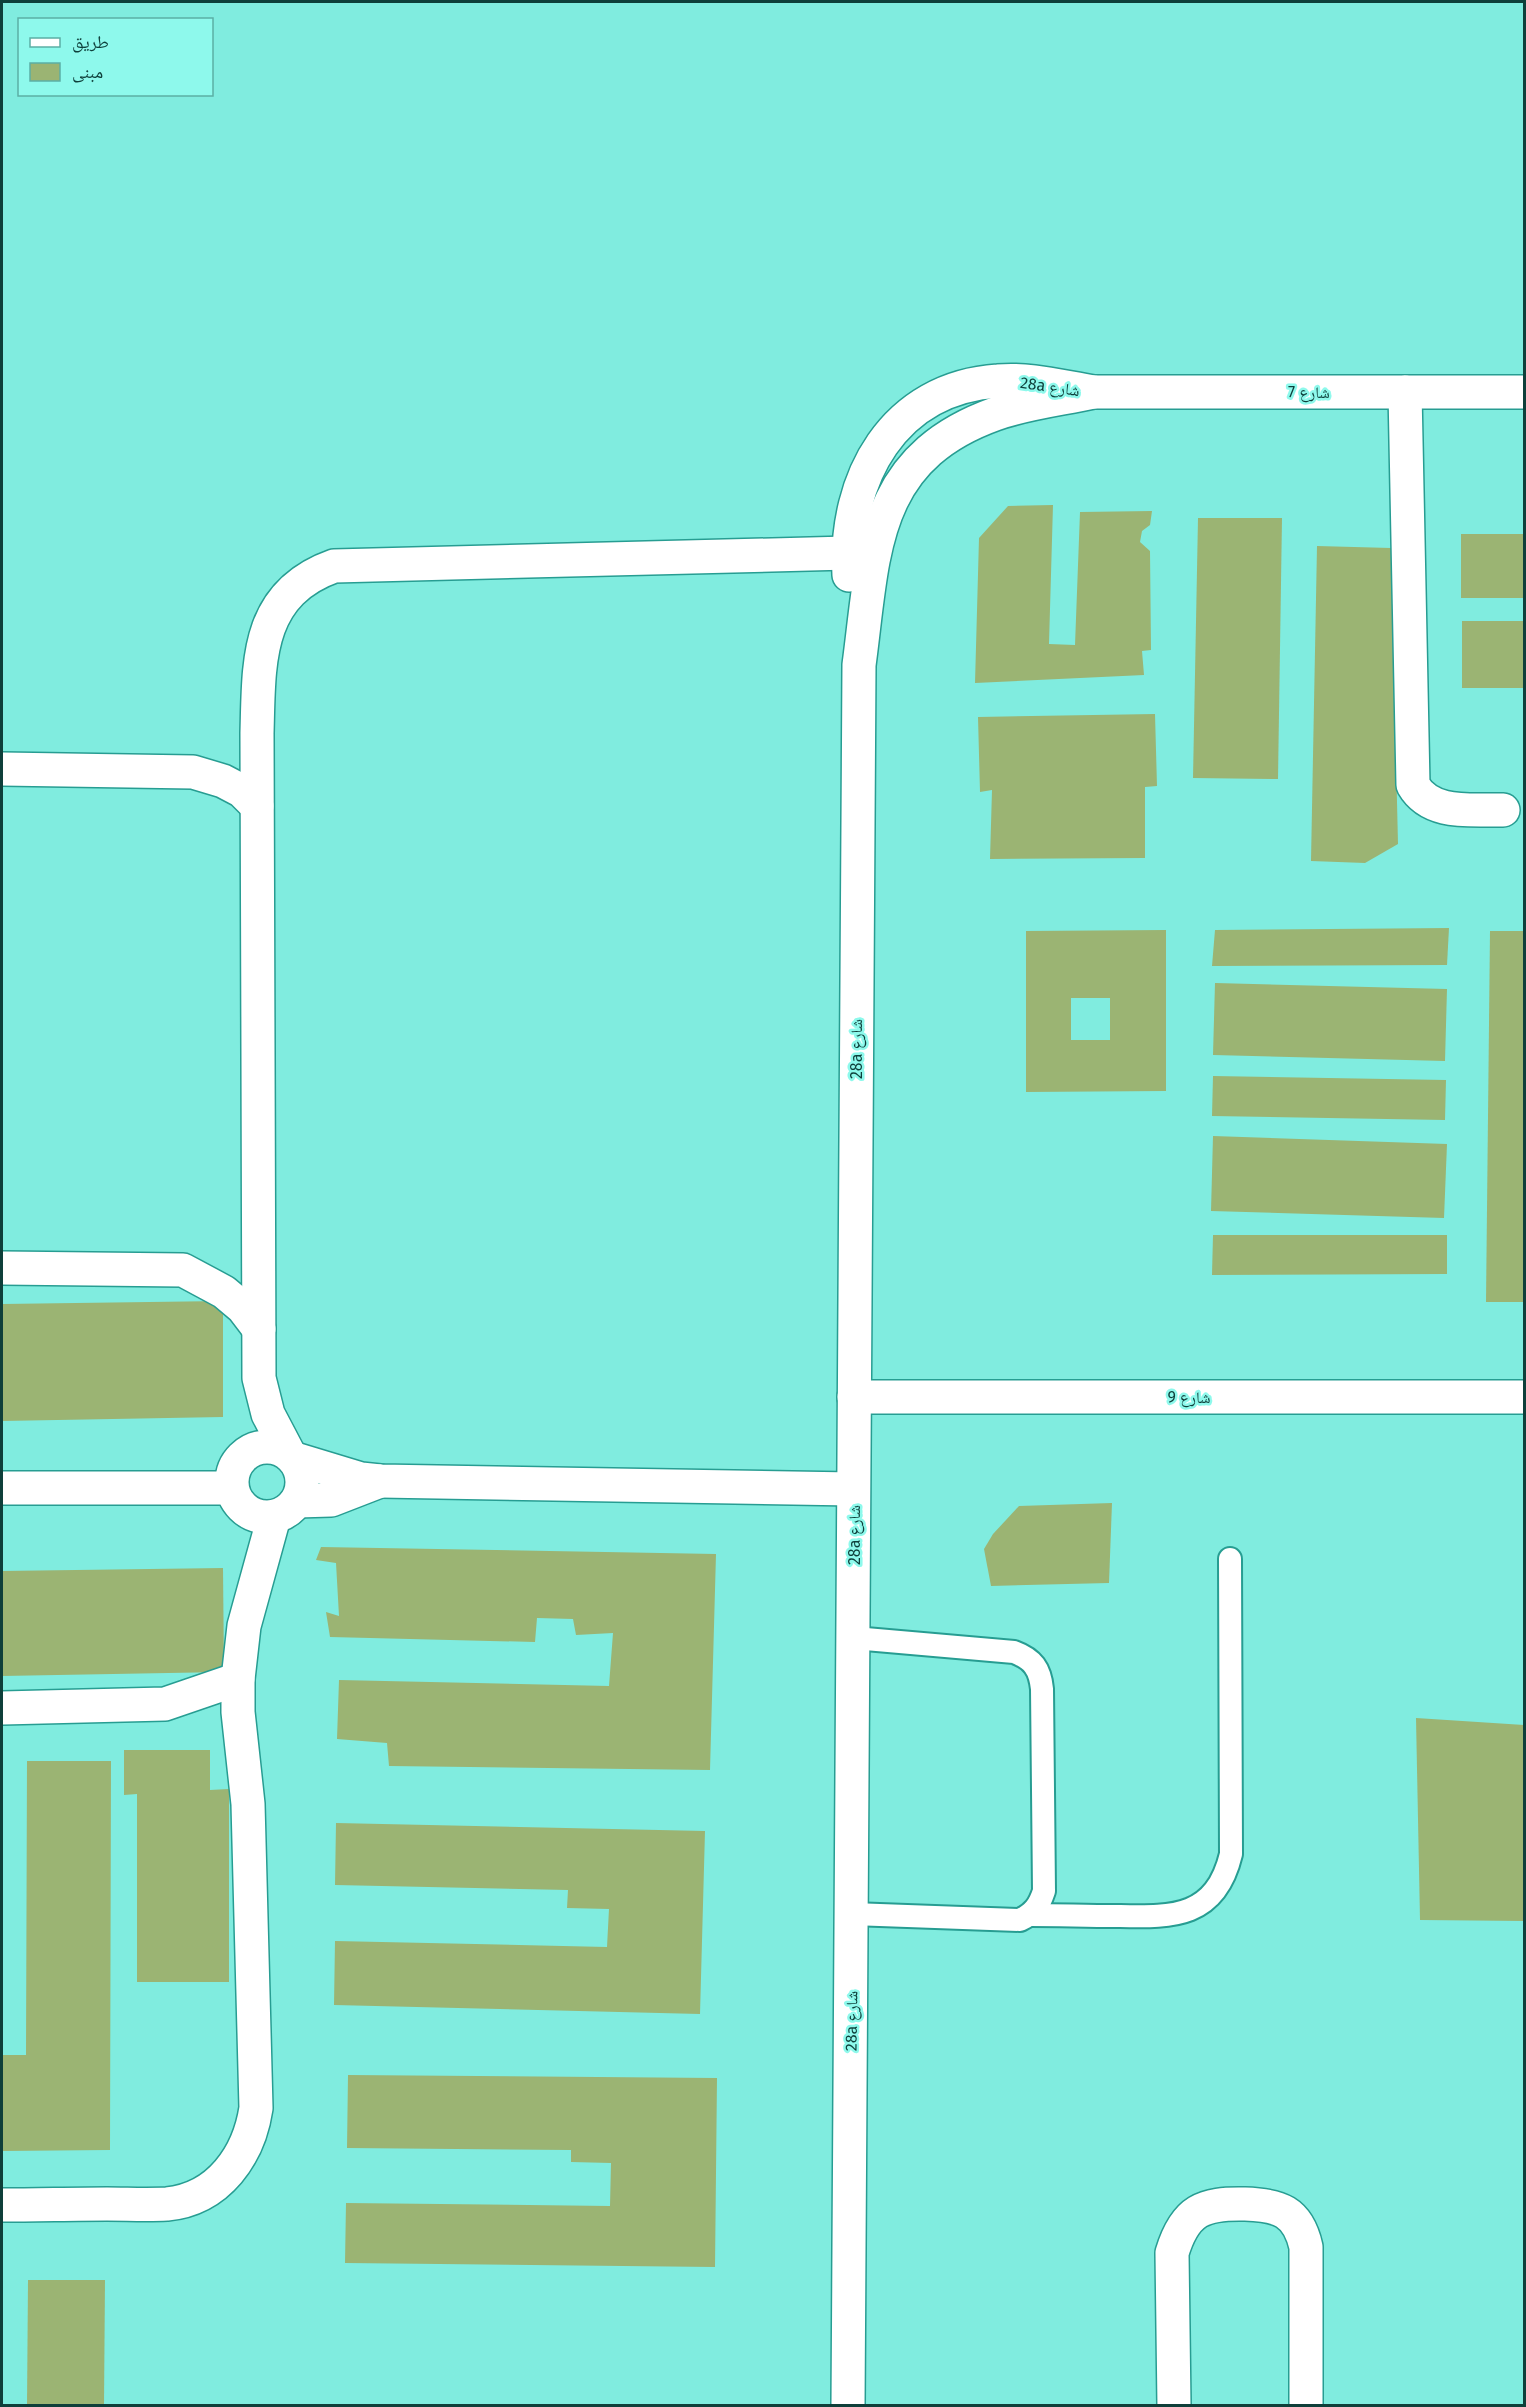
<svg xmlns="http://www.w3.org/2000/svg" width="1526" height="2407" viewBox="0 0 1526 2407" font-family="'Fira Sans','Noto Naskh Arabic',sans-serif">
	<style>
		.building { fill: #9bb473; fill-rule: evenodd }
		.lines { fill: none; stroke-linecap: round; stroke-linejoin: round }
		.service-casing { stroke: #279d92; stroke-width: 26 }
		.minor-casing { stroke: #279d92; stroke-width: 36 }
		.service { stroke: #fff; stroke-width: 22 }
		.minor { stroke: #fff; stroke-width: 33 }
		.labels { text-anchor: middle; stroke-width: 5; stroke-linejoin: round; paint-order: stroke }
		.street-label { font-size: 16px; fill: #0e3f3a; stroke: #8ef9ec }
	</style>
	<rect width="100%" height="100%" fill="#80ecdf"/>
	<g class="building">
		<path d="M 1053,505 L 1049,644 L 1075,645 L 1080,512 L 1152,511 L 1150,525 L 1142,531 L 1140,542 L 1150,551 L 1151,650 L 1142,651 L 1144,675 L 975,683 L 979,538 L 1008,506 Z"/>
		<path d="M 1198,518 L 1282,518 L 1278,779 L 1193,778 Z"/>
		<rect x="1461" y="534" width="63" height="64"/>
		<path d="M 1317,546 L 1391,548 L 1398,844 L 1365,863 L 1311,861 Z"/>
		<rect x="1462" y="621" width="62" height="67"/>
		<path d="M 1155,714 L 1157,786 L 1145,787 L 1145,858 L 990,859 L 992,790 L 980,792 L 978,717 Z"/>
		<path d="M 1449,928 L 1447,965 L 1212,966 L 1215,930 Z"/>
		<path d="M 1166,930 L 1166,1091 L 1026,1092 L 1026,931 ZM 1071,998 L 1110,998 L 1110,1040 L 1071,1040 Z"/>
		<path d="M 1490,931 L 1524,931 L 1524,1302 L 1486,1302 Z"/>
		<path d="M 1215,983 L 1447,989 L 1445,1061 L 1213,1055 Z"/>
		<path d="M 1213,1076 L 1446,1080 L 1445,1120 L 1212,1116 Z"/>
		<path d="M 1213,1136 L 1447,1144 L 1444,1218 L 1211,1211 Z"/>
		<path d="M 1213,1235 L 1447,1235 L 1447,1274 L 1212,1275 Z"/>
		<path d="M 223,1301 L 223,1417 L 2,1421 L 2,1304 Z"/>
		<path d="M 1112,1503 L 1109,1583 L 991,1586 L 984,1549 L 993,1534 L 1019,1506 Z"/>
		<path d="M 321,1547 L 716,1554 L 710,1770 L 389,1766 L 387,1743 L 337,1739 L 339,1680 L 609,1686 L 613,1633 L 576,1635 L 573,1619 L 537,1618 L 535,1642 L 330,1637 L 326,1612 L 339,1616 L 336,1563 L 316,1560 Z"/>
		<path d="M 223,1568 L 224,1672 L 2,1676 L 2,1571 Z"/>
		<path d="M 1416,1718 L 1524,1725 L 1524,1921 L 1420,1920 Z"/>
		<path d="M 124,1750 L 210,1750 L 210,1790 L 229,1789 L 229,1982 L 137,1982 L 137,1794 L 124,1795 Z"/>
		<path d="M 27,1761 L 111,1761 L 110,2150 L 2,2151 L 2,2055 L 26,2055 Z"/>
		<path d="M 336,1823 L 705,1831 L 700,2014 L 334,2005 L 335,1941 L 607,1947 L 609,1909 L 567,1908 L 568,1890 L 335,1885 Z"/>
		<path d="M 348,2075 L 717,2078 L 715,2267 L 345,2263 L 346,2203 L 610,2206 L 611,2163 L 571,2162 L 571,2150 L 347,2148 Z"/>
		<path d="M 28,2280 L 105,2280 L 104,2406 L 27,2406 Z"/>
	</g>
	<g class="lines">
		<defs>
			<g id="service">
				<path d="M 852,1914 L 1020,1920 C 1034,1913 1039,1906 1044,1891 L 1042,1689 C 1040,1669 1033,1659 1014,1652 L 854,1638"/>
				<path d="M 1031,1915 C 1059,1915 1087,1916 1115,1916 C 1171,1917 1215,1920 1231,1854 L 1230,1559"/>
			</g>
			<g id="minor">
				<path d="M 1405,392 L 1413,785 C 1431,816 1471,809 1503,810"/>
				<path d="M 849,575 C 844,478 893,388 998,381 C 1030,378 1062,387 1094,392 L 1524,392"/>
				<path d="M 2,769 L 193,772 L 223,781 L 242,791 L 257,806"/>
				<path d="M 2,1268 L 183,1270 L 224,1292 L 243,1308 L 259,1329"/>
				<path d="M 854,1397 L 1524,1397"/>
				<circle cx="267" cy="1482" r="35"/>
				<path d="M 289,1454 L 268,1414 L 259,1378 L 257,733 C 259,663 255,594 334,566 L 848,553"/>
				<path d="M 295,1459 L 361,1479 L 380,1481 L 853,1489"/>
				<path d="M 2,1488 L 231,1488"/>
				<path d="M 297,1501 L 331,1500 L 380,1481"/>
				<path d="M 2,1708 L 165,1704 L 238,1679"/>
				<path d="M 2,2205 C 37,2205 72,2204 107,2204 C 127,2204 147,2205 167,2204 C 219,2199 249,2155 256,2108 L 248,1804 L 238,1712 L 238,1679 L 244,1626 L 274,1517"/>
				<path d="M 848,2406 L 859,665 C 874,553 870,459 995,414 C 1026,403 1062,399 1094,392"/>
				<path d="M 1174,2406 L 1172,2253 C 1185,2210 1203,2203 1245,2204 C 1279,2205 1298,2211 1306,2247 L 1306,2406"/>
			</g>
		</defs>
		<use href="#service" class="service-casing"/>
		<use href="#minor" class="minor-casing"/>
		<use href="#service" class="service"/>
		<use href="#minor" class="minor"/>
	</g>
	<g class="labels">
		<g class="street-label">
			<text transform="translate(1050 386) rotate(8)" y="6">28a شارع</text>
			<text x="1309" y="398">شارع 7</text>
			<text transform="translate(856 1049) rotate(-90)" y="6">28a شارع</text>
			<text x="1189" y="1403">شارع 9</text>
			<text transform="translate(854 1535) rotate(-90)" y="6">28a شارع</text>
			<text transform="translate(851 2021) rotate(-89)" y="6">28a شارع</text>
		</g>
	</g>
	<rect width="1526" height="2407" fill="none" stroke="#0e3f3a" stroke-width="6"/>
	<rect x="18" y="18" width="195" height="78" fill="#8ef9ec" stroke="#5bafa5" stroke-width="1.5"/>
	<rect x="30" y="38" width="30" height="9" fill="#ffffff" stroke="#5bafa5" stroke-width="1.5"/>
	<text x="72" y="48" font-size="18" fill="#0e3f3a">طريق</text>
	<rect x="30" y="63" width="30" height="18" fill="#9bb473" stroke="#5bafa5" stroke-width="1.5"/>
	<text x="72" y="78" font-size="18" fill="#0e3f3a">مبنى</text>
</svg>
